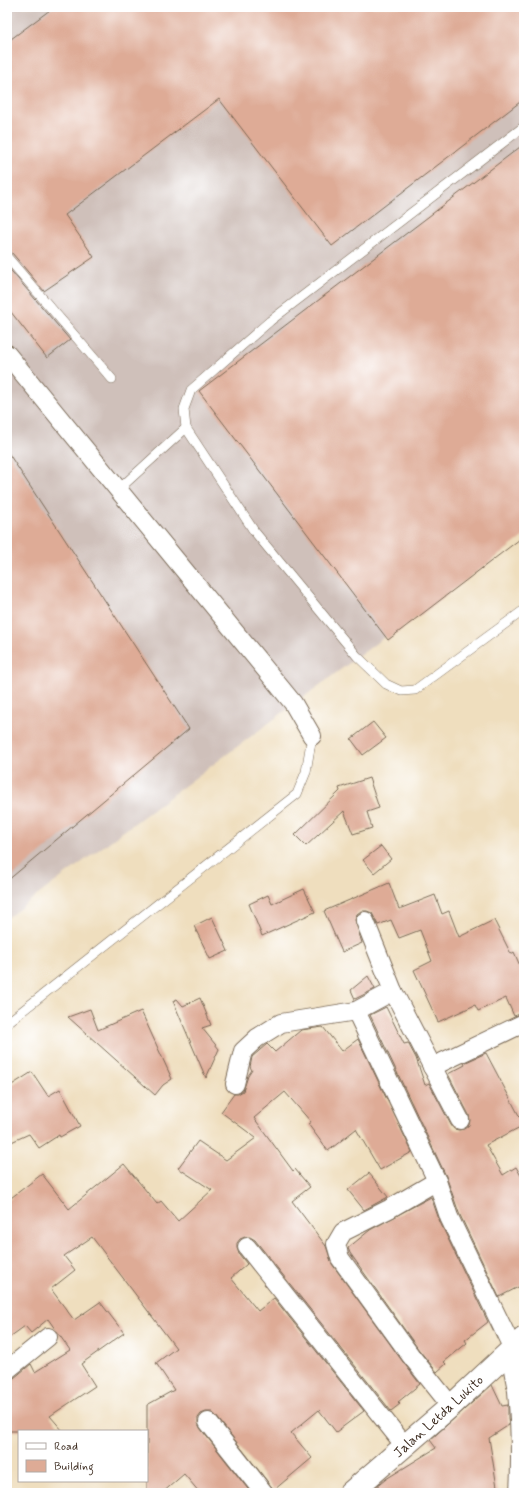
<svg xmlns="http://www.w3.org/2000/svg" width="531" height="1500" viewBox="0 0 531 1500" font-family="Mynerve,sans-serif">
	<style>
		.industrial { fill: #cfc0ba }
		.building { fill: #deab96 }
		.lines { fill: none; stroke-linecap: round; stroke-linejoin: round }
		.lane-casing { stroke: #7a6956; stroke-width: 10 }
		.street-casing { stroke: #7a6956; stroke-width: 20 }
		.secondary-casing { stroke: #7a6956; stroke-width: 24 }
		.lane { stroke: #fff; stroke-width: 9 }
		.street { stroke: #fff; stroke-width: 18 }
		.secondary { stroke: #fff; stroke-width: 22 }
		.labels { text-anchor: middle; stroke-width: 3; stroke-linejoin: round; paint-order: stroke }
		.street-label { font-size: 14px; fill: #3b2a1e; stroke: #fff }
	</style>
	<rect width="100%" height="100%" fill="#fff"/>
	<filter id="ink" filterUnits="userSpaceOnUse"><feTurbulence type="fractalNoise" baseFrequency=".025" numOctaves="2"/><feDisplacementMap in="SourceGraphic" scale="8" xChannelSelector="R" yChannelSelector="G"/><feConvolveMatrix kernelMatrix="1 2 1 2 8 2 1 2 1" color-interpolation-filters="sRGB"/></filter>
	<filter id="wash" filterUnits="userSpaceOnUse"><feTurbulence type="fractalNoise" baseFrequency=".012" numOctaves="4" result="noise"/><feDisplacementMap in="SourceGraphic" scale="16" xChannelSelector="R" yChannelSelector="G"/><feGaussianBlur stdDeviation="0.9" result="paint"/><feColorMatrix in="noise" values="0 0 0 0 0 0 0 0 0 0 0 0 0 0 0 0 0 1.4 0 .05"/><feComposite in="paint" operator="in"/></filter>
	<g filter="url(#wash)">
		<rect width="100%" height="100%" fill="#efdebe"/>
		<path class="industrial" d="M 7,7 L 524,7 L 524,533 L 7,918 Z"/>
		<g id="blocks">
			<g class="building">
				<path d="M 54,7 L 524,7 L 524,99 L 332,246 L 219,99 L 65,215 L 94,257 L 44,291 L 12,253 L 7,251 L 7,42 Z"/>
				<path d="M 524,144 L 524,536 L 388,640 L 199,391 Z"/>
				<path d="M 7,266 L 70,340 L 47,358 L 7,307 Z"/>
				<path d="M 7,451 L 189,729 L 7,881 Z"/>
				<path d="M 373,722 L 386,738 L 363,755 L 351,739 Z"/>
				<path d="M 369,778 L 379,808 L 367,812 L 372,828 L 353,834 L 344,811 L 306,846 L 295,835 L 340,791 L 339,788 Z"/>
				<path d="M 381,846 L 391,859 L 374,873 L 363,860 Z"/>
				<path d="M 389,883 L 399,909 L 435,895 L 442,914 L 449,911 L 459,937 L 494,920 L 511,954 L 514,952 L 524,975 L 524,1013 L 514,1016 L 506,998 L 478,1011 L 475,1005 L 438,1022 L 414,970 L 432,961 L 420,930 L 399,938 L 391,920 L 378,925 L 372,913 L 367,911 L 361,911 L 357,914 L 355,920 L 362,943 L 342,952 L 324,911 Z"/>
				<path d="M 304,889 L 315,912 L 262,936 L 249,904 L 268,895 L 272,904 Z"/>
				<path d="M 212,917 L 228,951 L 210,959 L 194,926 Z"/>
				<path d="M 368,976 L 375,989 L 355,999 L 351,990 Z"/>
				<path d="M 200,998 L 211,1025 L 202,1028 L 219,1049 L 206,1078 L 173,1001 L 177,999 L 183,1006 Z"/>
				<path d="M 386,1007 L 404,1044 L 408,1043 L 416,1058 L 425,1085 L 429,1083 L 451,1125 L 454,1129 L 459,1130 L 464,1129 L 469,1125 L 470,1120 L 469,1115 L 448,1074 L 465,1065 L 464,1063 L 486,1053 L 524,1125 L 486,1145 L 503,1175 L 516,1167 L 524,1181 L 524,1284 L 499,1297 L 459,1213 L 446,1176 L 370,1015 Z"/>
				<path d="M 90,1009 L 98,1030 L 141,1011 L 172,1079 L 163,1085 L 155,1095 L 68,1017 Z"/>
				<path d="M 323,1027 L 342,1051 L 358,1039 L 412,1152 L 380,1170 L 356,1129 L 328,1151 L 308,1124 L 311,1122 L 285,1092 L 254,1118 L 293,1171 L 295,1169 L 310,1187 L 292,1201 L 326,1246 L 332,1264 L 403,1362 L 420,1384 L 398,1402 L 400,1404 L 391,1411 L 255,1240 L 250,1237 L 245,1237 L 240,1239 L 237,1243 L 237,1248 L 239,1254 L 247,1264 L 231,1278 L 258,1311 L 274,1298 L 364,1411 L 336,1432 L 319,1410 L 291,1433 L 312,1458 L 274,1490 L 216,1416 L 212,1412 L 206,1412 L 201,1414 L 198,1418 L 198,1423 L 200,1428 L 251,1493 L 200,1493 L 184,1474 L 162,1493 L 147,1493 L 147,1405 L 174,1390 L 156,1363 L 176,1348 L 92,1237 L 64,1256 L 75,1270 L 51,1289 L 74,1320 L 100,1302 L 124,1333 L 81,1364 L 95,1386 L 50,1416 L 63,1431 L 7,1431 L 7,1380 L 14,1378 L 31,1364 L 35,1372 L 70,1350 L 48,1319 L 31,1333 L 25,1326 L 7,1339 L 7,1201 L 42,1174 L 69,1209 L 124,1164 L 157,1204 L 161,1201 L 178,1221 L 212,1190 L 178,1168 L 198,1141 L 226,1160 L 256,1138 L 221,1112 L 234,1094 L 238,1094 L 243,1091 L 248,1076 L 252,1070 L 250,1067 L 252,1057 L 267,1044 L 275,1052 L 301,1030 Z"/>
				<path d="M 32,1072 L 48,1096 L 60,1089 L 80,1126 L 60,1137 L 59,1135 L 39,1148 L 29,1134 L 7,1144 L 7,1088 Z"/>
				<path d="M 369,1173 L 388,1197 L 364,1210 L 348,1190 Z"/>
				<path d="M 431,1197 L 440,1222 L 488,1322 L 465,1340 L 467,1343 L 444,1362 L 446,1364 L 437,1372 L 419,1350 L 350,1253 L 348,1248 L 370,1230 Z"/>
				<path d="M 492,1385 L 502,1406 L 508,1405 L 508,1418 L 509,1425 L 489,1438 L 498,1493 L 369,1493 L 386,1479 L 436,1448 L 430,1440 Z"/>
			</g>
		</g>
	</g>
	<g filter="url(#ink)">
		<use href="#blocks" fill-opacity="0" stroke="#7a6956" stroke-width="1"/>
		<g class="lines">
			<defs>
				<g id="lane">
					<path d="M 7,257 L 112,379"/>
					<path d="M 186,428 L 184,409 L 191,390 L 270,321 L 522,128"/>
					<path d="M 118,490 L 186,428 L 254,531 L 357,656 L 386,684 L 401,691 L 415,690 L 524,610"/>
					<path d="M 7,1023 L 297,794 L 306,772 L 312,736"/>
				</g>
				<g id="street">
					<path d="M 7,354 L 293,703 L 312,736"/>
					<path d="M 365,921 L 393,991 L 460,1120"/>
					<path d="M 356,1011 L 437,1181 L 449,1217 L 513,1349 C 510,1363 515,1377 517,1391 C 520,1426 521,1459 519,1493"/>
					<path d="M 432,1067 L 524,1023"/>
					<path d="M 235,1084 L 243,1051 L 257,1038 L 281,1023 L 356,1011 L 393,991"/>
					<path d="M 437,1181 L 389,1209 L 343,1232 L 336,1244 L 340,1258 L 411,1356 L 451,1406"/>
					<path d="M 247,1247 L 405,1446"/>
					<path d="M 7,1370 L 48,1337"/>
					<path d="M 208,1422 L 264,1493"/>
				</g>
				<path id="secondary" d="M 350,1493 L 451,1406 L 524,1338"/>
			</defs>
			<use href="#lane" class="lane-casing"/>
			<use href="#street" class="street-casing"/>
			<use href="#secondary" class="secondary-casing"/>
			<use href="#lane" class="lane"/>
			<use href="#street" class="street"/>
			<use href="#secondary" class="secondary"/>
		</g>
	</g>
	<g class="labels">
		<g class="street-label">
			<text transform="translate(438 1416) rotate(-42)" y="5">Jalan Letda Lukito</text>
		</g>
	</g>
	<rect width="531" height="1500" fill="none" stroke="#fff" stroke-width="24"/>
	<rect x="18" y="1430" width="130" height="52" fill="#ffffff" stroke="#b1aaa5"/>
	<rect x="26" y="1443" width="20" height="6" fill="#ffffff" stroke="#b1aaa5"/>
	<text x="54" y="1450" font-size="12" fill="#3b2a1e">Road</text>
	<rect x="26" y="1460" width="20" height="12" fill="#deab96" stroke="#b1aaa5"/>
	<text x="54" y="1470" font-size="12" fill="#3b2a1e">Building</text>
</svg>
